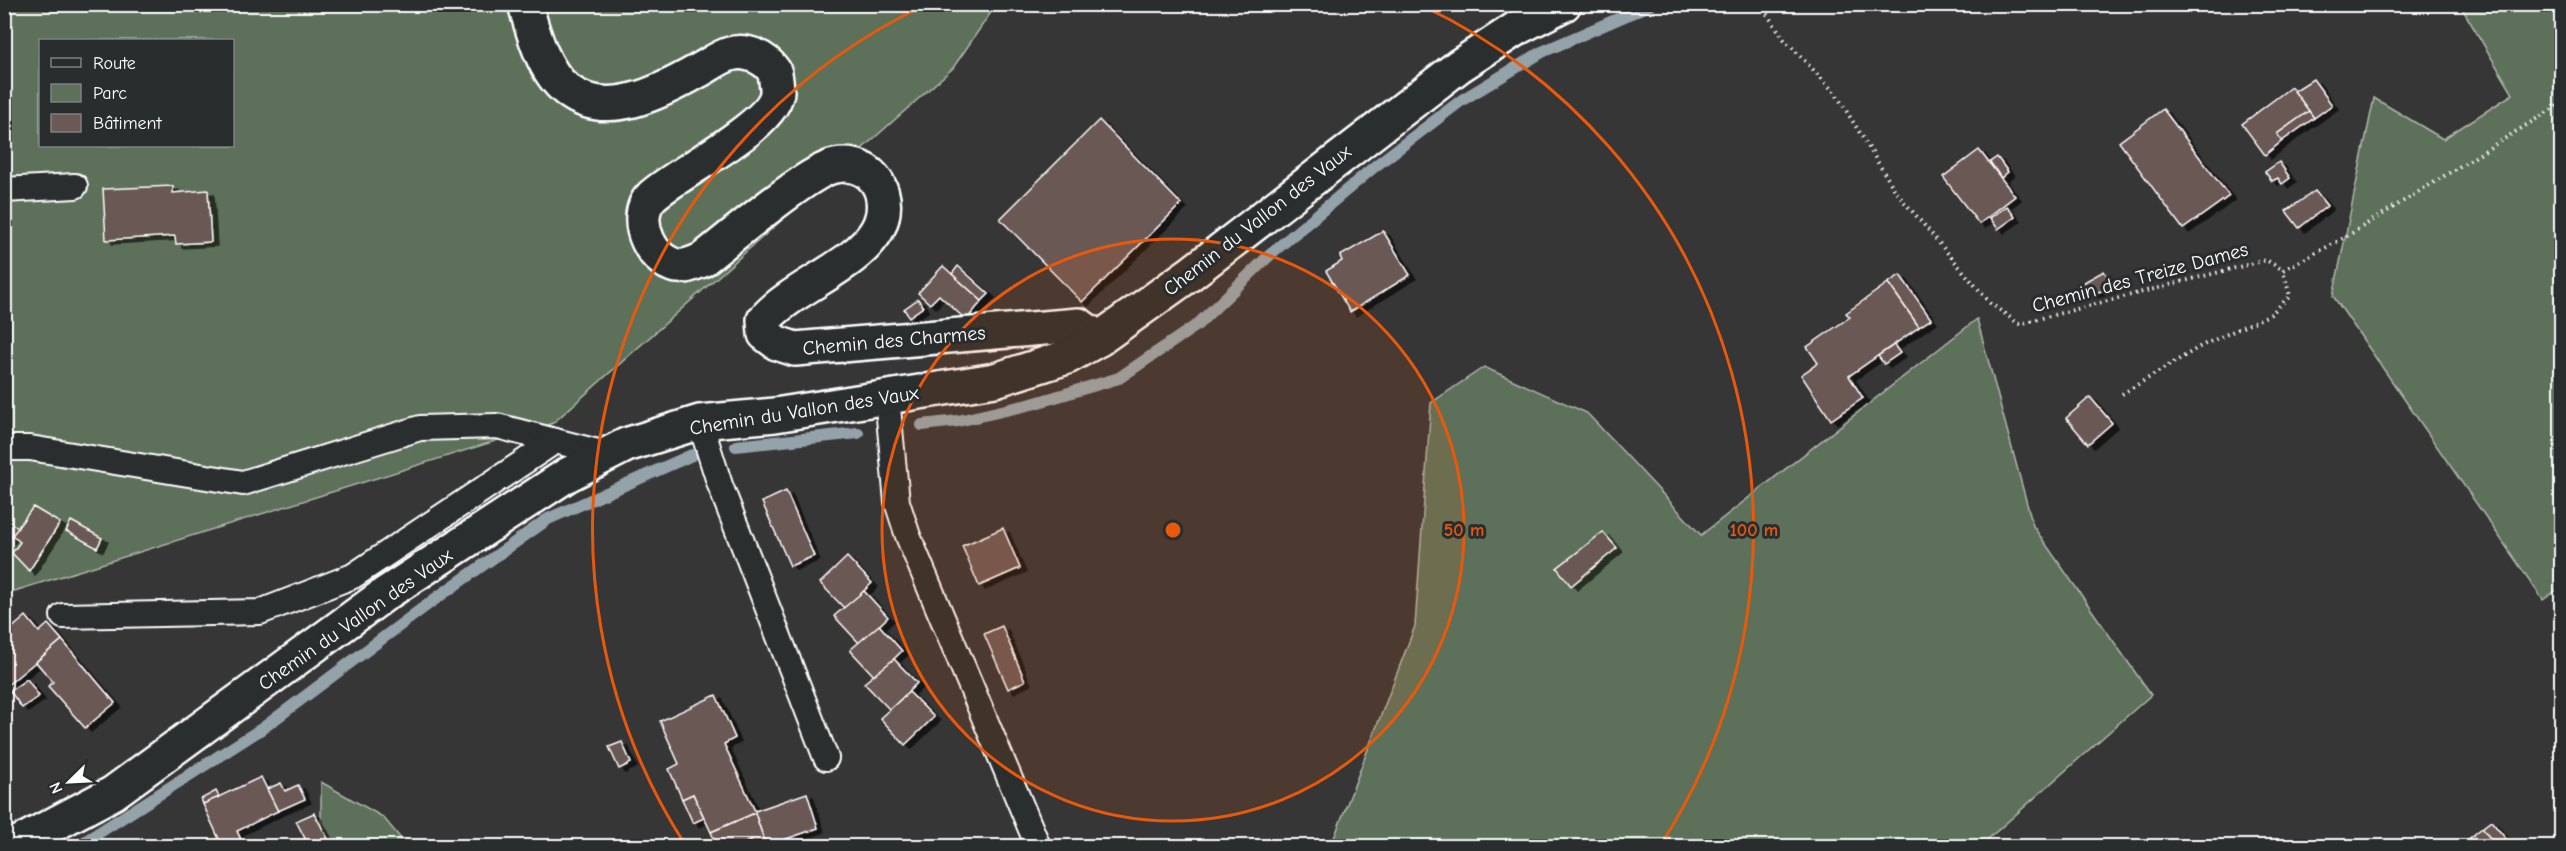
<svg xmlns="http://www.w3.org/2000/svg" width="2566" height="851" viewBox="0 0 2566 851" font-family="'Comic Neue',sans-serif">
	<style>
		.green { fill: #5d715a; stroke: #aeb8ac; stroke-width: 1.5; fill-rule: evenodd }
		.lines { fill: none; stroke-linecap: round; stroke-linejoin: round }
		.stream { stroke: #94a3aa; stroke-width: 12 }
		.building { fill: #6b5954; stroke: #fff; stroke-width: 1.5; filter: url(#shadow) }
		.service-casing { stroke: #fff; stroke-width: 28 }
		.minor-casing { stroke: #fff; stroke-width: 38 }
		.path { stroke: #fff; stroke-width: 4; stroke-dasharray: 1.5 4.5; stroke-linecap: butt }
		.service { stroke: #2a2d2e; stroke-width: 24 }
		.minor { stroke: #2a2d2e; stroke-width: 33 }
		.ring { fill: none; stroke: #e8590c; stroke-width: 3 }
		.labels { text-anchor: middle; stroke-width: 6; stroke-linejoin: round; paint-order: stroke }
		.street-label { font-size: 20px; fill: #fff; stroke: #2a2d2e }
		.centre { fill: #e8590c; stroke: #2a2d2e; stroke-width: 3 }
		.ring-label { font-size: 18px; text-anchor: middle; font-weight: bold; fill: #e8590c; stroke: #2a2d2e; stroke-width: 6; stroke-linejoin: round; paint-order: stroke }
	</style>
	<defs>
		<filter id="shadow"><feDropShadow dx="6" dy="4" stdDeviation="0" flood-color="#0009"/></filter>
	</defs>
	<rect width="100%" height="100%" fill="#373636"/>
	<filter id="ink" filterUnits="userSpaceOnUse"><feTurbulence type="fractalNoise" baseFrequency=".0167" numOctaves="2"/><feDisplacementMap in="SourceGraphic" scale="12" xChannelSelector="R" yChannelSelector="G"/><feConvolveMatrix kernelMatrix="1 2 1 2 8 2 1 2 1" color-interpolation-filters="sRGB"/></filter>
	<g filter="url(#ink)">
		<g class="green">
			<path d="M 5,5 L 996,5 L 953,68 L 553,423 L 5,594 ZM 40,40 L 232,40 L 232,146 L 40,146 Z"/>
			<path d="M 2460,5 L 2561,5 L 2562,586 L 2543,600 L 2333,296 L 2374,98 L 2443,139 L 2513,94 Z"/>
			<path d="M 1977,319 L 2033,526 L 2151,695 L 1980,846 L 1331,846 L 1415,626 L 1431,403 L 1484,367 L 1587,413 L 1701,535 Z"/>
			<path d="M 321,782 L 383,817 L 407,846 L 321,846 Z"/>
		</g>
		<g class="lines">
			<g class="stream">
				<path d="M 922,425 L 958,421 L 1032,404 L 1119,378 L 1197,325 L 1274,251 L 1374,167 L 1462,100 L 1542,52 L 1652,4"/>
				<path d="M 736,446 L 858,433"/>
				<path d="M 78,846 L 263,728 L 431,602 L 548,519 L 692,455"/>
			</g>
		</g>
		<g class="building">
			<path d="M 2313,79 L 2332,105 L 2314,118 L 2294,91 Z"/>
			<path d="M 2291,87 L 2309,111 L 2277,134 L 2282,141 L 2265,155 L 2242,124 Z"/>
			<path d="M 2163,109 L 2229,196 L 2183,229 L 2119,142 Z"/>
			<path d="M 2309,111 L 2314,118 L 2282,141 L 2277,134 Z"/>
			<path d="M 1099,120 L 1181,204 L 1082,302 L 1000,219 Z"/>
			<path d="M 1979,150 L 2015,196 L 1979,224 L 1943,177 Z"/>
			<path d="M 1997,157 L 2008,172 L 2001,178 L 1990,162 Z"/>
			<path d="M 2279,162 L 2290,178 L 2282,184 L 2278,178 L 2272,181 L 2265,172 Z"/>
			<path d="M 173,186 L 173,193 L 208,190 L 211,242 L 176,244 L 175,236 L 106,240 L 103,189 Z"/>
			<path d="M 2315,191 L 2327,206 L 2299,228 L 2286,211 Z"/>
			<path d="M 2007,206 L 2015,217 L 1998,229 L 1990,218 Z"/>
			<path d="M 1383,231 L 1410,275 L 1350,312 L 1326,271 L 1342,261 L 1340,256 Z"/>
			<path d="M 943,266 L 982,301 L 966,320 L 939,295 L 930,304 L 918,293 Z"/>
			<path d="M 958,266 L 989,294 L 982,301 L 952,274 Z"/>
			<path d="M 2104,271 L 2113,288 L 2090,294 L 2084,282 Z"/>
			<path d="M 1900,275 L 1931,319 L 1919,327 L 1888,283 Z"/>
			<path d="M 1888,283 L 1919,327 L 1849,376 L 1863,398 L 1831,420 L 1801,375 L 1818,363 L 1807,347 L 1850,317 L 1846,313 Z"/>
			<path d="M 918,299 L 923,307 L 909,317 L 904,309 Z"/>
			<path d="M 1894,345 L 1900,353 L 1884,364 L 1878,356 Z"/>
			<path d="M 2090,397 L 2112,423 L 2088,444 L 2066,418 Z"/>
			<path d="M 786,491 L 814,556 L 790,566 L 762,502 Z"/>
			<path d="M 33,507 L 60,523 L 29,571 L 12,553 L 20,542 L 12,535 Z"/>
			<path d="M 4,518 L 18,528 L 4,545 Z"/>
			<path d="M 71,521 L 102,538 L 97,548 L 66,531 Z"/>
			<path d="M 1003,528 L 1020,568 L 979,586 L 962,546 Z"/>
			<path d="M 1603,532 L 1617,548 L 1571,586 L 1557,568 Z"/>
			<path d="M 847,557 L 872,583 L 845,609 L 820,583 Z"/>
			<path d="M 864,591 L 888,617 L 860,644 L 834,616 Z"/>
			<path d="M 26,616 L 39,632 L 48,624 L 62,640 L 4,688 L 4,635 Z"/>
			<path d="M 879,625 L 902,651 L 875,677 L 850,650 Z"/>
			<path d="M 1002,626 L 1025,681 L 1008,689 L 984,634 Z"/>
			<path d="M 62,640 L 115,703 L 85,728 L 48,686 L 53,682 L 36,662 Z"/>
			<path d="M 894,659 L 917,683 L 890,710 L 864,683 Z"/>
			<path d="M 27,679 L 39,696 L 22,708 L 10,691 Z"/>
			<path d="M 909,692 L 934,717 L 905,745 L 880,718 Z"/>
			<path d="M 716,695 L 735,738 L 724,744 L 755,811 L 807,793 L 818,828 L 766,846 L 755,813 L 711,832 L 693,794 L 682,799 L 669,769 L 679,764 L 660,721 Z"/>
			<path d="M 622,742 L 631,763 L 619,769 L 609,747 Z"/>
			<path d="M 261,777 L 278,811 L 237,831 L 244,846 L 205,846 L 219,839 L 203,804 Z"/>
			<path d="M 281,783 L 285,791 L 298,785 L 305,799 L 278,811 L 267,789 Z"/>
			<path d="M 216,791 L 219,797 L 203,804 L 201,799 Z"/>
			<path d="M 693,794 L 704,818 L 693,823 L 682,799 Z"/>
			<path d="M 314,813 L 329,841 L 319,846 L 309,846 L 296,821 Z"/>
			<path d="M 755,813 L 766,846 L 753,846 L 751,841 L 737,846 L 717,846 L 711,832 Z"/>
			<path d="M 2491,821 L 2512,846 L 2496,846 L 2482,828 Z"/>
			<path d="M 2482,828 L 2496,846 L 2460,846 Z"/>
		</g>
		<g class="lines">
			<defs>
				<g id="service">
					<path d="M 4,190 L 75,186"/>
					<path d="M 887,397 L 897,502 L 908,536 L 1038,846"/>
					<path d="M 700,422 L 720,485 L 826,758"/>
					<path d="M 4,448 L 30,448 L 243,483 L 420,428 L 497,426 L 606,454"/>
					<path d="M 63,616 L 260,612 L 353,576 L 555,441"/>
				</g>
				<g id="minor">
					<path d="M 525,4 C 533,32 543,71 567,90 C 606,121 661,92 698,71 C 708,66 719,57 730,54 C 745,49 765,57 774,71 C 776,75 776,83 777,88 C 781,123 676,173 652,196 C 629,218 653,270 685,266 C 690,265 697,262 702,260 C 728,240 809,170 835,166 C 874,158 895,198 877,230 C 856,267 792,287 764,320 L 765,334 L 777,343 L 795,349 L 1079,325 L 1099,339"/>
					<path d="M 13,846 L 113,793 L 385,594 L 567,475 L 626,445 L 700,422 L 775,415 L 995,380 L 1067,357 L 1099,339 L 1190,274 L 1459,66 L 1517,28 L 1564,4"/>
				</g>
			</defs>
			<use href="#service" class="service-casing"/>
			<use href="#minor" class="minor-casing"/>
			<g class="path">
				<path d="M 1760,4 L 1784,39 L 1836,94 L 1896,192 L 1990,303 L 2019,324 L 2266,260 L 2283,270"/>
				<path d="M 2283,270 L 2344,238 L 2562,103"/>
				<path d="M 2122,394 L 2201,346 L 2271,314 L 2290,296 L 2283,270"/>
			</g>
			<use href="#service" class="service"/>
			<use href="#minor" class="minor"/>
		</g>
	</g>
	<circle cx="1173" cy="530" r="291" fill="#e8590c" fill-opacity=".12"/>
	<g class="ring">
		<circle cx="1173" cy="530" r="291"/>
		<path d="M686 846A581 581 0 0 1 923 6M1423 6A581 581 0 0 1 1660 846"/>
	</g>
	<g class="labels">
		<g class="street-label">
			<text transform="translate(1257 220) rotate(-38)" y="7">Chemin du Vallon des Vaux</text>
			<text transform="translate(2140 277) rotate(-15)" y="7">Chemin des Treize Dames</text>
			<text transform="translate(894 340) rotate(-5)" y="7">Chemin des Charmes</text>
			<text transform="translate(804 410) rotate(-9)" y="7">Chemin du Vallon des Vaux</text>
			<text transform="translate(355 619) rotate(-35)" y="7">Chemin du Vallon des Vaux</text>
		</g>
	</g>
	<circle cx="1173" cy="530" r="9" class="centre"/>
	<g class="ring-label">
		<text x="1464" y="536">50 m</text>
		<text x="1754" y="536">100 m</text>
	</g>
	<rect width="2566" height="851" fill="none" stroke="#2a2d2e" stroke-width="24"/>
	<rect x="12" y="12" width="2542" height="827" fill="none" stroke="#fff" stroke-width="2" filter="url(#ink)"/>
	<rect x="39" y="39" width="195" height="108" fill="#2a2d2e" stroke="#7f8182" stroke-width="1.5"/>
	<rect x="51" y="58" width="30" height="9" fill="#2a2d2e" stroke="#7f8182" stroke-width="1.5"/>
	<text x="93" y="69" font-size="18" fill="#ffffff">Route</text>
	<rect x="51" y="84" width="30" height="18" fill="#5d715a" stroke="#7f8182" stroke-width="1.5"/>
	<text x="93" y="99" font-size="18" fill="#ffffff">Parc</text>
	<rect x="51" y="114" width="30" height="18" fill="#6b5954" stroke="#7f8182" stroke-width="1.5"/>
	<text x="93" y="129" font-size="18" fill="#ffffff">Bâtiment</text>
	<g transform="translate(69 782) rotate(246)" stroke="#2a2d2e" stroke-width="4.5" paint-order="stroke">
	<path d="M0-4.5L10 22L0 15L-10 22Z" fill="#ffffff"/>
	<text y="-9" font-size="16" font-weight="bold" text-anchor="middle" fill="#ffffff">N</text>
	</g>
</svg>
